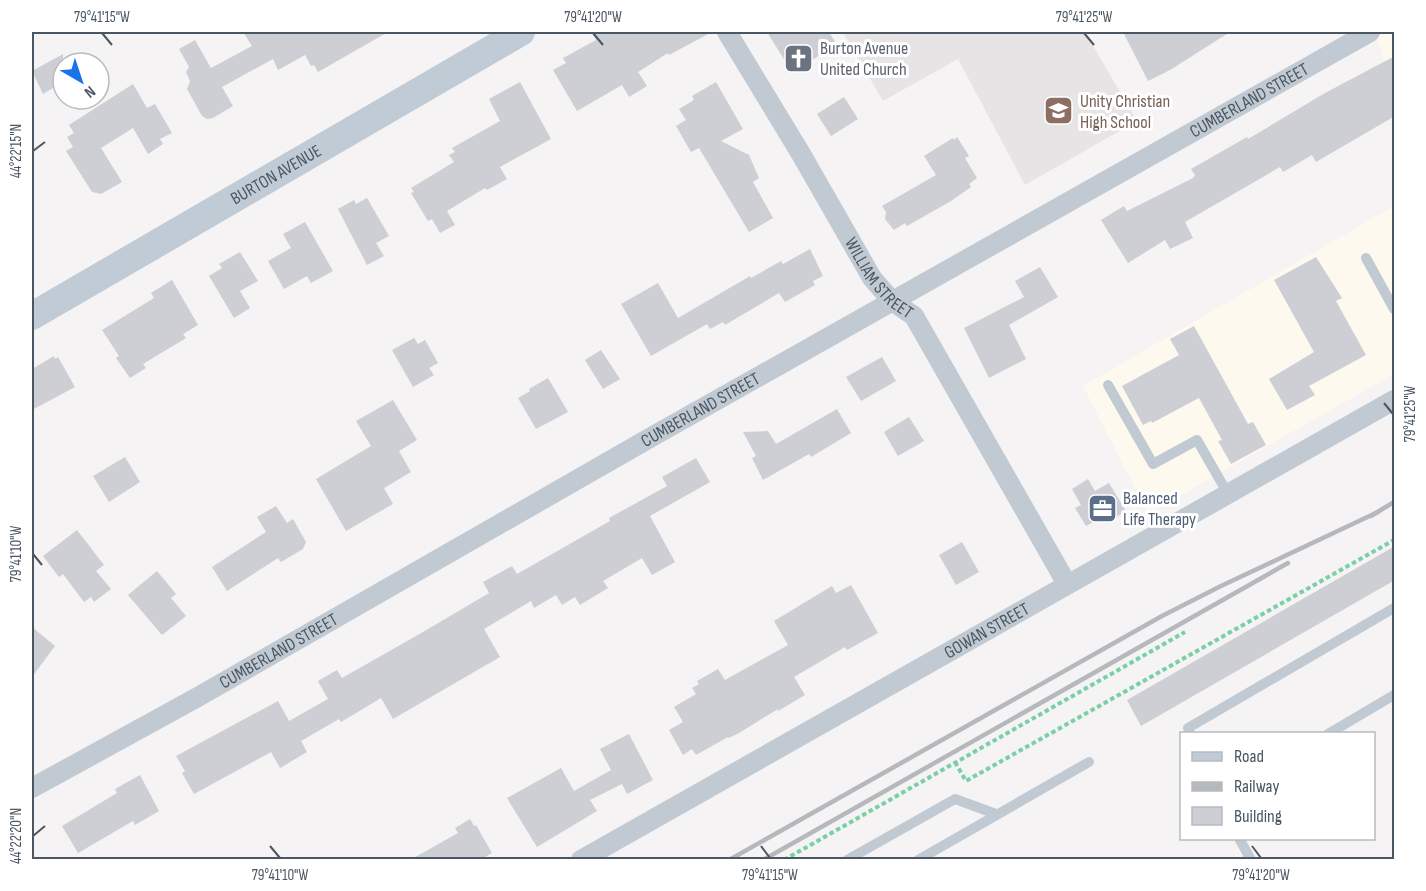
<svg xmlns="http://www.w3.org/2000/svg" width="1426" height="891" viewBox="0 0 1426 891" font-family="'Sofia Sans Condensed',sans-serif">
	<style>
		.commercial { fill: #fdf9ef }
		.education { fill: #e6e4e5 }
		.building { fill: #cdcfd5 }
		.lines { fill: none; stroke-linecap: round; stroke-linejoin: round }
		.path { stroke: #7ad0a6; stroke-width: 4; stroke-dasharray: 4.5 3; stroke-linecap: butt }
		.lane { stroke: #c1cad2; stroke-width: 10 }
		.street { stroke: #c1cad2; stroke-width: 20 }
		.secondary { stroke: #c1cbd6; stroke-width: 28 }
		.rail { stroke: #b5b8bd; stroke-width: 4.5 }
		.ticks { fill: none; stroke: #4a5661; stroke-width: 2 }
		.labels { text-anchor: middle; stroke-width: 6; stroke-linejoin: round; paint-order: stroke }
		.worship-label { font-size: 18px; fill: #5b616d; stroke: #fff; text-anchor: start }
		.street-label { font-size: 18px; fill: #4a5661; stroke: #fff }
		.education-label { font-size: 18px; fill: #785e54; stroke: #fff; text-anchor: start }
		.service-label { font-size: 18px; fill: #4e5e75; stroke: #fff; text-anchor: start }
		.neatline { fill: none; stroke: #4a5661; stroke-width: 2 }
		.ticks-label { font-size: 15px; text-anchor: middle; fill: #4a5661 }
	</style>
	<rect width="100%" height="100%" fill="#f5f3f3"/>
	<g class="commercial">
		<path d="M 1374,32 L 1394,32 L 1394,90 L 1380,48 Z"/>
		<path d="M 1394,206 L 1394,374 L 1148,514 L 1083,386 Z"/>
	</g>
	<path class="education" d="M 843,32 L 1085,32 L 1137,121 L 1025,185 L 958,59 L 883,101 Z"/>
	<g class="building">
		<path d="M 243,32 L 388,32 L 318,72 L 314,65 L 311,66 L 305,55 L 278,70 L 273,59 L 222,87 L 233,106 L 213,118 L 207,119 L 202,116 L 187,89 L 190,81 L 186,72 L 189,67 L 179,49 L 195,40 L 211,68 L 252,46 Z"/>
		<path d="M 591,32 L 712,32 L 669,55 L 668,53 L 638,72 L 647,86 L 629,97 L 622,85 L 577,111 L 553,70 L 566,63 L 563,58 L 596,40 Z"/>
		<path d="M 767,32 L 829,32 L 837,45 L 792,72 Z"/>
		<path d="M 1123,32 L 1230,32 L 1170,70 L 1148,81 Z"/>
		<path d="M 63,54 L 63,82 L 43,94 L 32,71 Z"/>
		<path d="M 1395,56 L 1395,116 L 1316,162 L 1312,155 L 1283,172 L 1280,167 L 1185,222 L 1193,238 L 1170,249 L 1165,240 L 1128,263 L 1101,220 L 1124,206 L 1127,211 L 1193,178 L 1195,175 L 1191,169 L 1247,137 L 1248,139 L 1325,93 Z"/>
		<path d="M 520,82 L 551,139 L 500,167 L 507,179 L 487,190 L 485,188 L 447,211 L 455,225 L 440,233 L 432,219 L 428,221 L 411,193 L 414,192 L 411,188 L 454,162 L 449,155 L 455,152 L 452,148 L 500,121 L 489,99 Z"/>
		<path d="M 716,82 L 743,129 L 721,141 L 749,155 L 759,178 L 753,182 L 773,218 L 749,232 L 699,148 L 691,152 L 676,126 L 686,120 L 679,109 L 694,100 L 692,96 Z"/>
		<path d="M 133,84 L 147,108 L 155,104 L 172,133 L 160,139 L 163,144 L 148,154 L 133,128 L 101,148 L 122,182 L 101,194 L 92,192 L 66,151 L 73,147 L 67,137 L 74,133 L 69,125 Z"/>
		<path d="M 844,97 L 858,119 L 831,136 L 817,114 Z"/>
		<path d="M 957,137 L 969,156 L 965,158 L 977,178 L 969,184 L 971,187 L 951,201 L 907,226 L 905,223 L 894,230 L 885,219 L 886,212 L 882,206 L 936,175 L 924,156 L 953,138 L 954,140 Z"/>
		<path d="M 367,198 L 389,236 L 376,243 L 384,256 L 367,265 L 338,209 L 354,200 L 356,204 Z"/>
		<path d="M 305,222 L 333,271 L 311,283 L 307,276 L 284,289 L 268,261 L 291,248 L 283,234 Z"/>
		<path d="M 810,249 L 823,276 L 813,281 L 815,285 L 785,302 L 779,293 L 725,325 L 723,322 L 710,329 L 707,324 L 651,356 L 621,304 L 658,283 L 678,318 L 750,276 L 751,278 L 781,261 L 783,264 Z"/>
		<path d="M 240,252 L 258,281 L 240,291 L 250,308 L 234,318 L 209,276 L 222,268 L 219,264 Z"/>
		<path d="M 1316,257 L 1342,298 L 1336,301 L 1366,355 L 1309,386 L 1315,395 L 1287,410 L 1269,379 L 1314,352 L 1274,280 Z"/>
		<path d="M 1040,267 L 1058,297 L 1009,325 L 1026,359 L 989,378 L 964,328 L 1024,297 L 1015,281 Z"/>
		<path d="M 172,280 L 198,325 L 183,334 L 186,338 L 143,364 L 146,368 L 130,378 L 116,358 L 119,356 L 102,330 L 154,298 L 151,293 Z"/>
		<path d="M 1194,326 L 1248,424 L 1253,422 L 1266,445 L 1231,464 L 1218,441 L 1222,440 L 1199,398 L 1152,423 L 1151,421 L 1143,425 L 1122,386 L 1179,355 L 1170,339 Z"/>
		<path d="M 414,338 L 418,344 L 425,340 L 438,363 L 429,368 L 434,375 L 413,387 L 392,350 Z"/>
		<path d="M 601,350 L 620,379 L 603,389 L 585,360 Z"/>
		<path d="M 54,356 L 55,359 L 58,357 L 75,387 L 32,410 L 32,369 Z"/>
		<path d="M 882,357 L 896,381 L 861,401 L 846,377 Z"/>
		<path d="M 548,378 L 568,412 L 536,429 L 518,398 L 530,391 L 529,389 Z"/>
		<path d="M 393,400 L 417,440 L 399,451 L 411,472 L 384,488 L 393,504 L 346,531 L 316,479 L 371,446 L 356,421 Z"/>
		<path d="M 837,409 L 851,433 L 811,457 L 809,454 L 763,480 L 752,458 L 756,456 L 743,432 L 768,431 L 776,444 Z"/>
		<path d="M 909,417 L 924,441 L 898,456 L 884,432 Z"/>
		<path d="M 125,457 L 140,482 L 109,502 L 93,476 Z"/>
		<path d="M 696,458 L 710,482 L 650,516 L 675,562 L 652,575 L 642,558 L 603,581 L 608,588 L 580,605 L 575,597 L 562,605 L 556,595 L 534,608 L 531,601 L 484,629 L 500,657 L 393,719 L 381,698 L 341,722 L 339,719 L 301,741 L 307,752 L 280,768 L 271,752 L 194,794 L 182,773 L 185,771 L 176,756 L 278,701 L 289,721 L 328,699 L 318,681 L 337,670 L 342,678 L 423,632 L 489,593 L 483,582 L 512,566 L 517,574 L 610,521 L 609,518 L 667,486 L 662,477 Z"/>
		<path d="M 1088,479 L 1095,491 L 1109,483 L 1126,511 L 1108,522 L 1104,516 L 1086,526 L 1075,508 L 1081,505 L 1072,489 Z"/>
		<path d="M 276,506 L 287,523 L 293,519 L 306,542 L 303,549 L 281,562 L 278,558 L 227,591 L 212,567 L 266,532 L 257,517 Z"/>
		<path d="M 77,530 L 104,565 L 96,571 L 111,589 L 94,602 L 91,597 L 84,602 L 63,574 L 59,577 L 43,556 Z"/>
		<path d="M 962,542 L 979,572 L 956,585 L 939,555 Z"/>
		<path d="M 1395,546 L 1395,580 L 1141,726 L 1127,700 Z"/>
		<path d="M 157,571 L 176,594 L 171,598 L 186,616 L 162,635 L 128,595 Z"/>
		<path d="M 851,585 L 878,633 L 847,650 L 845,647 L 794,677 L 805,695 L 778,711 L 778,709 L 739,733 L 729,738 L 728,737 L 696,755 L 692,749 L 683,755 L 669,730 L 683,722 L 674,707 L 696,694 L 692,688 L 699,684 L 697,681 L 718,669 L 725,680 L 788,645 L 774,621 L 832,586 L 836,593 Z"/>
		<path d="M 32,627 L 55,646 L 32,677 Z"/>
		<path d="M 629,734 L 653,780 L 627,794 L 622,784 L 590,800 L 597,811 L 537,847 L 507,798 L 561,768 L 574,791 L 611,770 L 600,749 Z"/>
		<path d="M 140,775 L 159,811 L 135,825 L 133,821 L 78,853 L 62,826 L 117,793 L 115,789 Z"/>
		<path d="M 470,819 L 474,826 L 476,825 L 492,853 L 480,860 L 410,860 L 458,833 L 455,828 Z"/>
	</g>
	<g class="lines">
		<g class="path">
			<path d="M 955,762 L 966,781 L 1394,540"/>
			<path d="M 784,860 L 1185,632"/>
		</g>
		<g class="lane">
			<path d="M 1366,258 L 1394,309"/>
			<path d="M 1108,385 L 1153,464 L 1197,440 L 1228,494"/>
			<path d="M 1190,734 L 1188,728 L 1394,608"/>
			<path d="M 1328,734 L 1394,695"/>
			<path d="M 1239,838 L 1251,860"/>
			<path d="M 847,860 L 955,799 L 996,814"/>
			<path d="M 918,860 L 1089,762"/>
		</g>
		<g class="street">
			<path id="s1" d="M 727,32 L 801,154 L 872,278 L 892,301 L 914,316 L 1067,584"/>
			<path id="s2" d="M 32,788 L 196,698 L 655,435 L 1370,32"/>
			<path id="s3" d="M 581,860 L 1394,400"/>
		</g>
		<path class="secondary" id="s4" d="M 32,316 L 521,32"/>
		<g class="rail">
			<path d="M 1371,516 L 1394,502"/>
			<path d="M 729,860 L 1162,616 L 1221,586 L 1378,512"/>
			<path d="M 763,860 L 1288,563"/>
		</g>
	</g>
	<path class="ticks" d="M 102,33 L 112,45M 593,33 L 603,45M 1084,33 L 1094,45M 33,151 L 45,142M 1384,403 L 1393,414M 33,554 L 42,565M 33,836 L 45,826M 270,846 L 280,858M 761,846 L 770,858M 1252,846 L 1261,858"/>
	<defs>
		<symbol id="church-square" viewBox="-11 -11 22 22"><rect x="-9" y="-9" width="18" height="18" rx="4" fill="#6b7280" stroke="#fff"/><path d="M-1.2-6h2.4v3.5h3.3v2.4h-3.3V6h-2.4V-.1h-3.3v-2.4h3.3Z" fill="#fff"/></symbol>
		<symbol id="school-square" viewBox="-11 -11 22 22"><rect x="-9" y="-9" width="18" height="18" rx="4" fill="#8d6e63" stroke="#fff"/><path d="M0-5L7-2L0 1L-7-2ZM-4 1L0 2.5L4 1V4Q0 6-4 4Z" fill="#fff"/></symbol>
		<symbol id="office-square" viewBox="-11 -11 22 22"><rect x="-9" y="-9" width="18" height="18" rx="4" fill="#5c6f8a" stroke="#fff"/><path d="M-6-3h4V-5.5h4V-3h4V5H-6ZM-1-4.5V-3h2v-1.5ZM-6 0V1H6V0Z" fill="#fff"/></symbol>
	</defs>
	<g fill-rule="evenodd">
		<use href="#church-square" x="782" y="42" width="33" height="33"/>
		<use href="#school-square" x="1042" y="94" width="33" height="33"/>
		<use href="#office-square" x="1086" y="492" width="33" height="33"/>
	</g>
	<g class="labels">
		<g class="worship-label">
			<text x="820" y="54">Burton Avenue<tspan x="820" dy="21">United Church</tspan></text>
		</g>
		<g class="street-label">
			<text dy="6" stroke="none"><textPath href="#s2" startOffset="1398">CUMBERLAND STREET</textPath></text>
			<text dy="6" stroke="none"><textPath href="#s4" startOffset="282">BURTON AVENUE</textPath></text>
			<text dy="6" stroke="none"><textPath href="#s1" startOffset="290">WILLIAM STREET</textPath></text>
			<text dy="6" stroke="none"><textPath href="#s2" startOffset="768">CUMBERLAND STREET</textPath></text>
			<text dy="6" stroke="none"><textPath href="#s3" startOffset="466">GOWAN STREET</textPath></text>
			<text dy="6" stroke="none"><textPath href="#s2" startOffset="282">CUMBERLAND STREET</textPath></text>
		</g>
		<g class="education-label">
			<text x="1080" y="107">Unity Christian<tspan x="1080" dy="21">High School</tspan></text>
		</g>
		<g class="service-label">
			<text x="1123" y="504">Balanced<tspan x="1123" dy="21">Life Therapy</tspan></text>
		</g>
	</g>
	<rect width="1426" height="891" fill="none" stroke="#ffffff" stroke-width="66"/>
	<rect x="1180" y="732" width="195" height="108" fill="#ffffff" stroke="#b7bbc0" stroke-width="1.5"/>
	<rect x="1192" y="752" width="30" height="9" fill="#c1cbd6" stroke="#b7bbc0" stroke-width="1.5"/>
	<text x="1234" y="762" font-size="18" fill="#4a5661">Road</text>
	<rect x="1192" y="782" width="30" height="9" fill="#b5b8bd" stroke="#b7bbc0" stroke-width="1.5"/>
	<text x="1234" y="792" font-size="18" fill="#4a5661">Railway</text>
	<rect x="1192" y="807" width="30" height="18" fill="#cdcfd5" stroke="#b7bbc0" stroke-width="1.5"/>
	<text x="1234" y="822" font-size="18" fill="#4a5661">Building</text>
	<g transform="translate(81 81) rotate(141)"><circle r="28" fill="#ffffff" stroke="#b7bbc0" stroke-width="1.5"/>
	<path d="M0-4.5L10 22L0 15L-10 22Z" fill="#1a73e8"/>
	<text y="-9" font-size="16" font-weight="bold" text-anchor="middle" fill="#4a5661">N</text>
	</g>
	<rect x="33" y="33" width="1360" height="825" class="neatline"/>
	<g class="ticks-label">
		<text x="102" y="22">79°41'15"W</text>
		<text x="593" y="22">79°41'20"W</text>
		<text x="1084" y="22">79°41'25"W</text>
		<text transform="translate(16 151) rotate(-90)" y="5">44°22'15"N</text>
		<text transform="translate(1410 414) rotate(-90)" y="5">79°41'25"W</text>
		<text transform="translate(16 554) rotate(-90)" y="5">79°41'10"W</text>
		<text transform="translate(16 836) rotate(-90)" y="5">44°22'20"N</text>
		<text x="280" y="880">79°41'10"W</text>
		<text x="770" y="880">79°41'15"W</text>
		<text x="1261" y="880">79°41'20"W</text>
	</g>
</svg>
